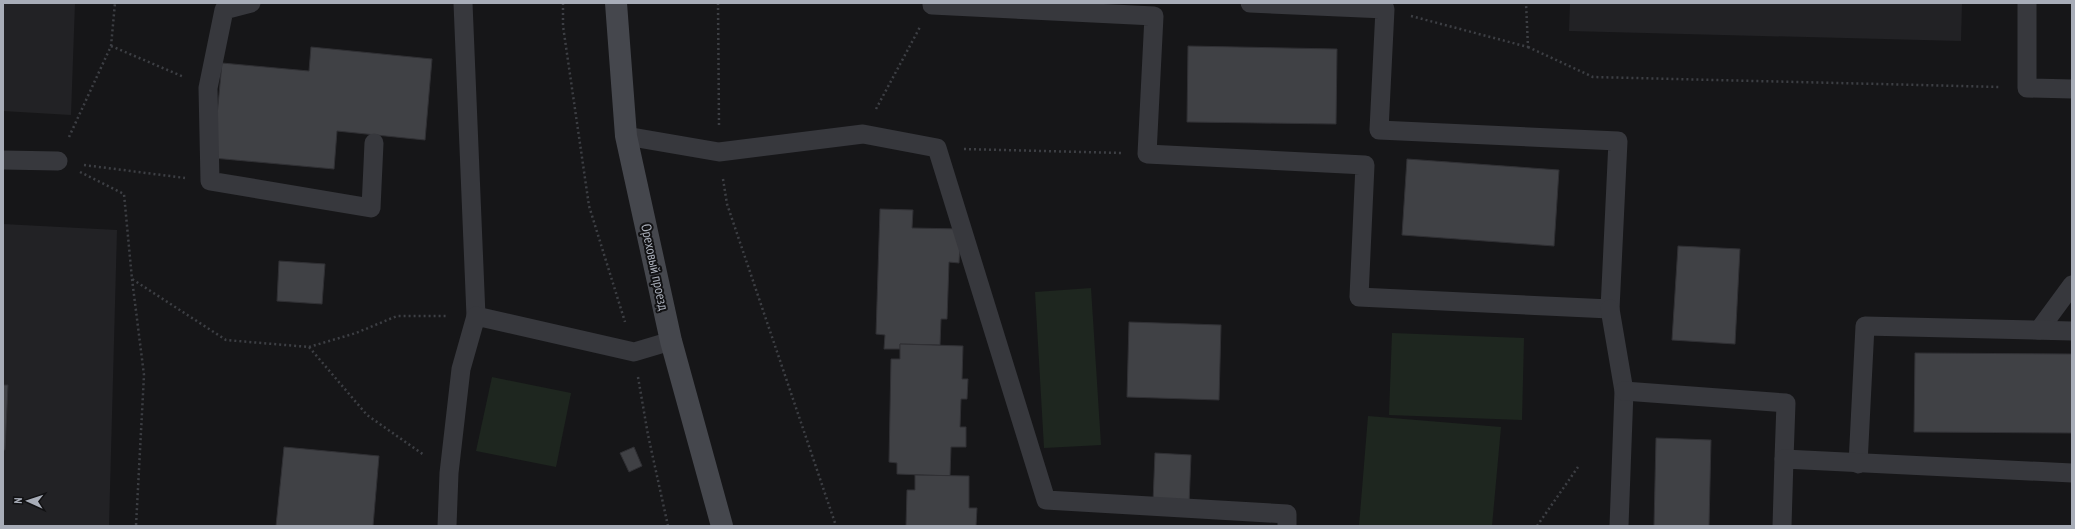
<svg xmlns="http://www.w3.org/2000/svg" width="2075" height="529" viewBox="0 0 2075 529" font-family="'PT Sans Narrow',sans-serif">
	<style>
		.built { fill: #222225 }
		.green { fill: #1e261f }
		.building { fill: #404145; stroke: #303034 }
		.lines { fill: none; stroke-linecap: round; stroke-linejoin: round }
		.path { stroke: #3d3f44; stroke-width: 2.5; stroke-dasharray: 2 3; stroke-linecap: butt }
		.lane { stroke: #37383d; stroke-width: 19 }
		.secondary { stroke: #45474d; stroke-width: 22 }
		.labels { text-anchor: middle; stroke-width: 4; stroke-linejoin: round; paint-order: stroke }
		.street-label { font-size: 14px; fill: #a8adb8; stroke: #111113 }
	</style>
	<rect width="100%" height="100%" fill="#161618"/>
	<g class="built">
		<path d="M 3,3 L 75,3 L 71,115 L 3,111 Z"/>
		<path d="M 1570,3 L 1962,3 L 1961,41 L 1569,31 Z"/>
		<path d="M 3,224 L 117,230 L 109,526 L 3,526 Z"/>
	</g>
	<g class="green">
		<path d="M 1091,288 L 1101,445 L 1044,448 L 1035,292 Z"/>
		<path d="M 1392,333 L 1524,338 L 1522,420 L 1389,415 Z"/>
		<path d="M 492,377 L 571,393 L 556,467 L 476,451 Z"/>
		<path d="M 1368,416 L 1501,427 L 1492,526 L 1359,526 Z"/>
	</g>
	<g class="building">
		<path d="M 1188,46 L 1337,49 L 1336,124 L 1187,122 Z"/>
		<path d="M 311,47 L 432,59 L 425,140 L 337,131 L 334,169 L 213,158 L 222,63 L 309,71 Z"/>
		<path d="M 1407,159 L 1559,170 L 1554,246 L 1402,235 Z"/>
		<path d="M 880,209 L 913,210 L 912,228 L 961,229 L 959,263 L 949,262 L 947,319 L 941,319 L 940,345 L 900,344 L 900,349 L 884,349 L 885,335 L 876,334 Z"/>
		<path d="M 1678,246 L 1740,249 L 1735,344 L 1672,340 Z"/>
		<path d="M 279,261 L 325,264 L 322,304 L 277,301 Z"/>
		<path d="M 1129,322 L 1221,325 L 1219,400 L 1127,397 Z"/>
		<path d="M 900,344 L 963,346 L 962,379 L 968,379 L 967,399 L 961,399 L 960,427 L 966,427 L 966,447 L 951,447 L 950,476 L 897,474 L 897,463 L 889,462 L 891,359 L 900,359 Z"/>
		<path d="M 1915,353 L 2072,354 L 2072,433 L 1914,432 Z"/>
		<path d="M 3,385 L 8,385 L 5,450 L 3,450 Z"/>
		<path d="M 1656,438 L 1711,440 L 1709,526 L 1654,526 Z"/>
		<path d="M 284,447 L 379,456 L 373,526 L 276,526 Z"/>
		<path d="M 634,447 L 642,466 L 629,472 L 620,453 Z"/>
		<path d="M 1155,453 L 1191,455 L 1189,504 L 1153,502 Z"/>
		<path d="M 915,475 L 969,476 L 969,508 L 977,508 L 976,526 L 906,526 L 907,490 L 915,490 Z"/>
	</g>
	<g class="lines">
		<g class="path">
			<path d="M 563,3 L 563,26 L 589,206 L 625,322"/>
			<path d="M 718,3 L 719,126"/>
			<path d="M 1411,16 L 1528,47 L 1526,3"/>
			<path d="M 111,46 L 184,77"/>
			<path d="M 1528,47 L 1593,77 L 2001,87"/>
			<path d="M 876,109 L 920,27"/>
			<path d="M 69,137 L 111,46 L 115,3"/>
			<path d="M 964,149 L 1121,153"/>
			<path d="M 84,165 L 185,178"/>
			<path d="M 80,172 L 124,194 L 132,279 L 226,340 L 309,347 L 367,415 L 424,455"/>
			<path d="M 723,179 L 727,204 L 836,526"/>
			<path d="M 132,279 L 144,375 L 136,526"/>
			<path d="M 309,347 L 356,333 L 397,316 L 448,316"/>
			<path d="M 638,377 L 648,435 L 668,526"/>
			<path d="M 1537,526 L 1578,467"/>
		</g>
		<g class="lane">
			<path d="M 251,3 L 224,10 L 208,88 L 210,181 L 371,208 L 374,143"/>
			<path d="M 463,3 L 476,316"/>
			<path d="M 932,3 L 932,5 L 1154,16 L 1147,154 L 1365,165 L 1359,297 L 1610,309 L 1618,141 L 1379,130 L 1385,9 L 1250,3"/>
			<path d="M 2027,3 L 2027,88 L 2072,89"/>
			<path d="M 626,136 L 719,152 L 863,134 L 937,148 L 1046,500 L 1287,514 L 1287,526"/>
			<path d="M 3,160 L 58,161"/>
			<path d="M 1610,309 L 1624,391 L 1619,526"/>
			<path d="M 2039,330 L 2072,285"/>
			<path d="M 1624,391 L 1786,403 L 1784,459"/>
			<path d="M 1858,464 L 1865,326 L 2072,331"/>
			<path d="M 447,526 L 449,473 L 461,369 L 476,316 L 634,352 L 671,341"/>
			<path d="M 1782,526 L 1784,459 L 2072,473"/>
		</g>
		<path class="secondary" d="M 616,3 L 626,136 L 671,341 L 722,526"/>
	</g>
	<g class="labels">
		<g class="street-label">
			<text transform="translate(655 267) rotate(78)" y="5">Ореховый проезд</text>
		</g>
	</g>
	<rect width="2075" height="529" fill="none" stroke="#a8adb8" stroke-width="8"/>
	<g transform="translate(28 501) rotate(273)" stroke="#111113" stroke-width="3" paint-order="stroke">
	<path d="M0-3L7 15L0 10L-7 15Z" fill="#a8adb8"/>
	<text y="-6" font-size="11" font-weight="bold" text-anchor="middle" fill="#a8adb8">N</text>
	</g>
</svg>
